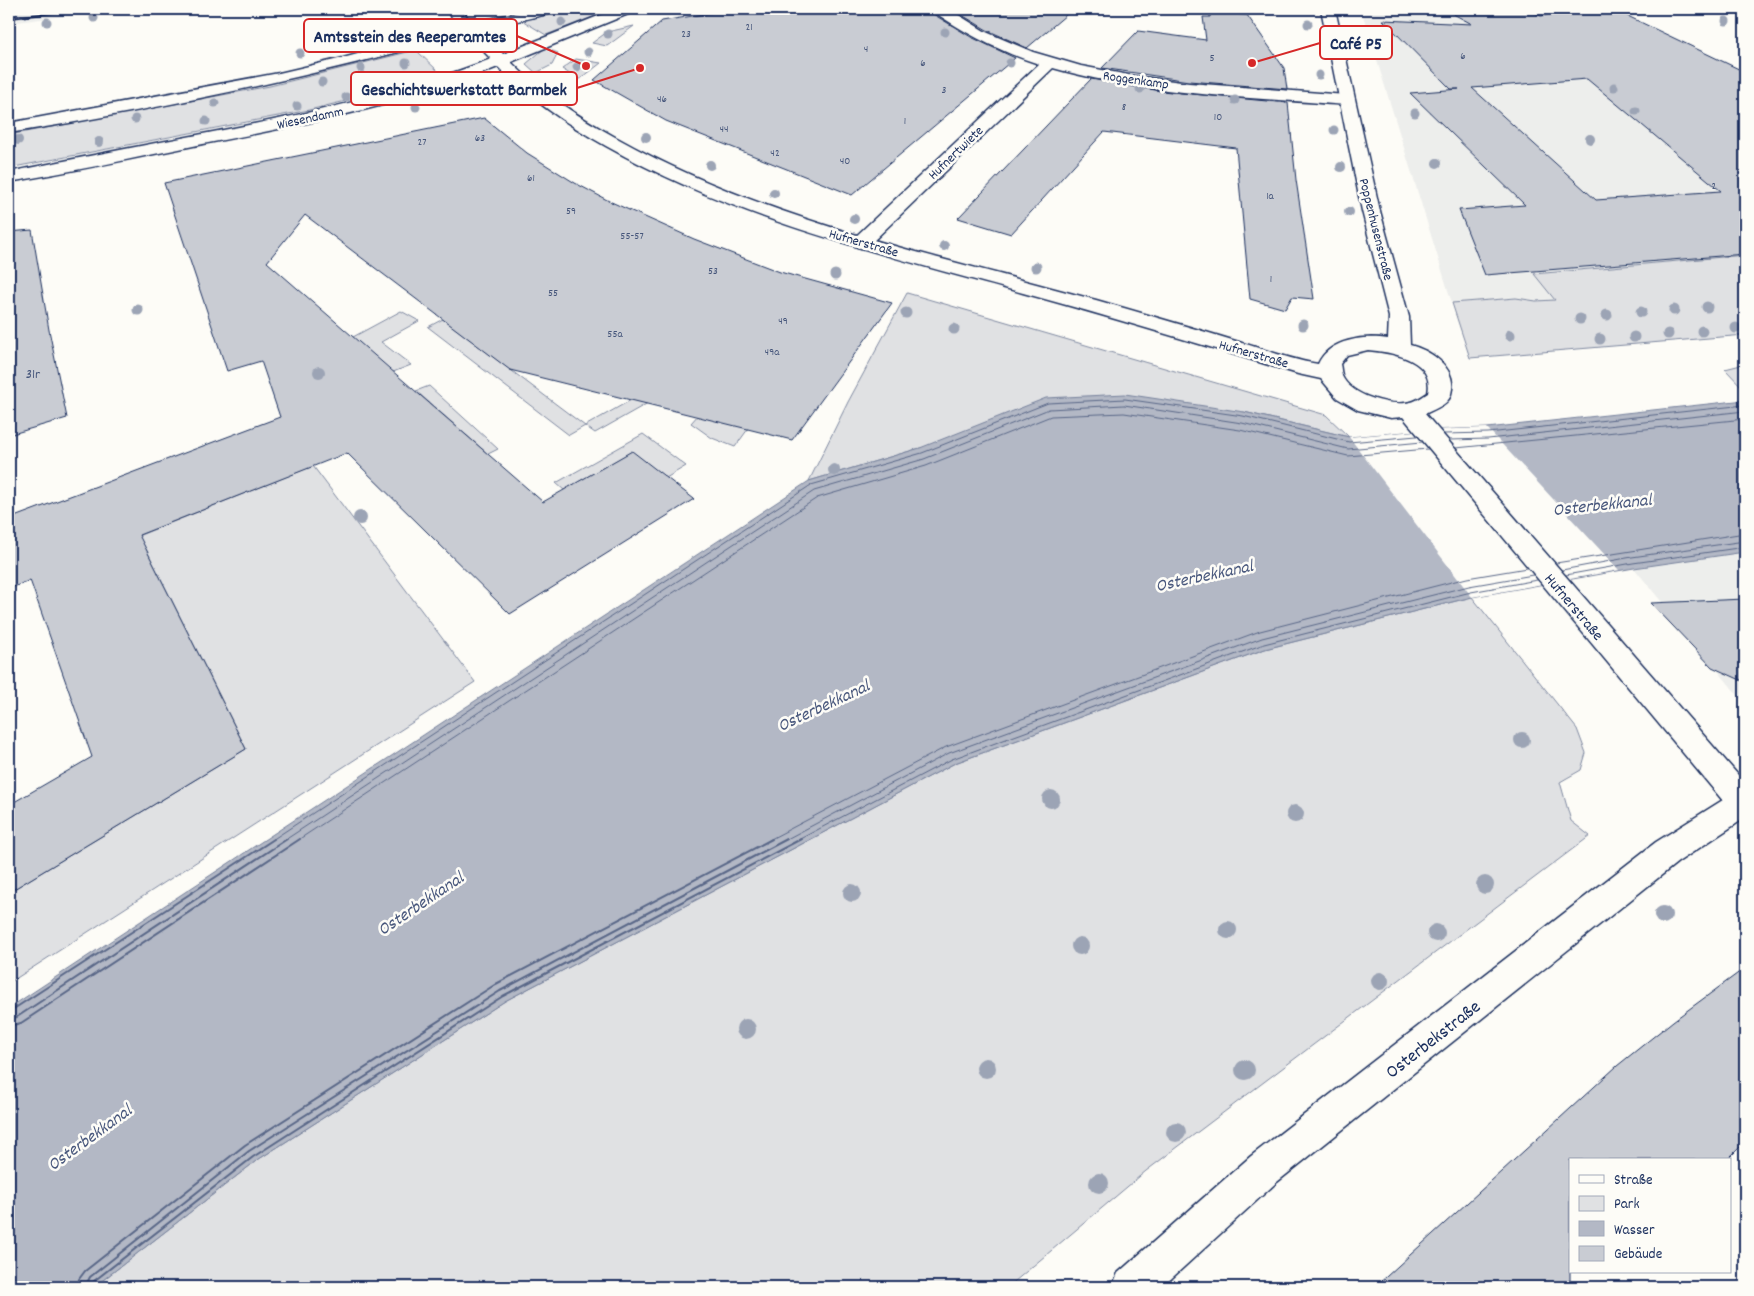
<svg xmlns="http://www.w3.org/2000/svg" width="1754" height="1296" viewBox="0 0 1754 1296" font-family="Dekko,sans-serif">
	<style>
		.built { fill: #edeeec }
		.green { fill: #e0e1e3; stroke: #7e88a0 }
		.water { fill: #b3b8c5; stroke: #76819c }
		.pier { fill: #fdfcf7 }
		.lines { fill: none; stroke-linecap: round; stroke-linejoin: round }
		.shore-far1 { stroke: #586687; stroke-width: 1 }
		.shore { stroke: #586687; stroke-width: 2 }
		.building { fill: #c9ccd3; stroke: #1b2f5e; fill-rule: evenodd }
		.street-casing { stroke: #1b2f5e; stroke-width: 3 }
		.secondary-casing { stroke: #1b2f5e; stroke-width: 3 }
		.street { fill: #fdfcf7; fill-rule: evenodd }
		.secondary { fill: #fdfcf7; fill-rule: evenodd }
		.rail { stroke: #1b2f5e; stroke-width: 2.5 }
		.tree { fill: #9ca4b5 }
		.labels { text-anchor: middle; stroke-width: 5; stroke-linejoin: round; paint-order: stroke }
		.far-number-label { font-size: 11px; fill: #46567b }
		.far-street-label { font-size: 14px; fill: #1b2f5e; stroke: #fdfcf7 }
		.number-label { font-size: 14px; fill: #46567b }
		.street-label { font-size: 16px; fill: #1b2f5e; stroke: #fdfcf7 }
		.water-label { font-size: 18px; font-style: italic; fill: #49587d; stroke: #fdfcf7 }
		.near-street-label { font-size: 19px; fill: #1b2f5e; stroke: #fdfcf7 }
		.leader { fill: none; stroke: #d62828; stroke-width: 2 }
		.callout-dot { fill: #d62828; stroke: #fdfcf7; stroke-width: 2 }
		.callout { fill: #fdfcf7; stroke: #d62828; stroke-width: 2 }
		.callout-label { font-size: 18px; text-anchor: middle; font-weight: bold; fill: #1b2f5e }
	</style>
	<rect width="100%" height="100%" fill="#fdfcf7"/>
	<filter id="ink" filterUnits="userSpaceOnUse"><feTurbulence type="fractalNoise" baseFrequency=".02" numOctaves="2"/><feDisplacementMap in="SourceGraphic" scale="10" xChannelSelector="R" yChannelSelector="G"/><feConvolveMatrix kernelMatrix="1 2 1 2 8 2 1 2 1" color-interpolation-filters="sRGB"/></filter>
	<g filter="url(#ink)">
		<g class="built">
			<path d="M 9,9 L 119,9 L 9,23 Z"/>
			<path d="M 1361,9 L 1526,9 L 1604,47 L 1665,33 L 1745,71 L 1745,113 L 1735,117 L 1745,122 L 1745,255 L 1535,274 L 1556,300 L 1536,301 L 1516,298 L 1452,303 Z"/>
			<path d="M 1745,552 L 1745,704 L 1634,568 Z"/>
		</g>
		<g class="green">
			<path d="M 570,9 L 613,9 L 546,35 L 520,19 Z"/>
			<path d="M 634,26 L 607,46 L 592,43 L 607,32 Z"/>
			<path d="M 545,48 L 558,53 L 552,65 L 536,73 L 526,64 Z"/>
			<path d="M 416,50 L 439,72 L 366,96 L 309,110 L 9,168 L 9,135 L 270,86 Z"/>
			<path d="M 576,59 L 601,63 L 579,80 L 562,69 Z"/>
			<path d="M 1745,255 L 1745,335 L 1470,358 L 1452,303 L 1516,298 L 1536,301 L 1555,300 L 1534,274 Z"/>
			<path d="M 907,293 L 1326,415 L 1349,437 L 1244,412 L 920,448 L 809,481 L 848,402 Z"/>
			<path d="M 401,311 L 419,321 L 381,342 L 411,365 L 299,409 L 281,376 Z"/>
			<path d="M 443,319 L 585,426 L 723,348 L 733,355 L 595,433 L 585,426 L 569,435 L 428,327 Z"/>
			<path d="M 751,355 L 748,429 L 735,447 L 712,438 L 691,423 Z"/>
			<path d="M 1745,364 L 1745,389 L 1744,389 L 1725,369 Z"/>
			<path d="M 429,386 L 498,449 L 488,454 L 416,391 Z"/>
			<path d="M 643,434 L 686,466 L 666,478 L 631,452 L 564,490 L 556,483 Z"/>
			<path d="M 313,466 L 475,682 L 9,983 L 9,892 L 246,749 L 146,549 L 115,545 Z"/>
			<path d="M 1472,597 L 1577,729 L 1586,753 L 1581,770 L 1560,782 L 1571,821 L 1590,836 L 1146,1171 L 1008,1287 L 94,1287 L 256,1161 L 505,1001 L 955,763 L 1265,649 Z"/>
		</g>
		<path class="water" d="M 1125,394 L 1244,412 L 1349,437 L 1427,430 L 1487,428 L 1745,400 L 1745,552 L 1634,568 L 1472,597 L 1265,649 L 955,763 L 505,1001 L 256,1161 L 94,1287 L 9,1287 L 9,1008 L 809,481 L 920,448 L 1046,398 Z"/>
		<path class="pier" d="M 1487,428 L 1619,570 L 1472,597 L 1349,437 L 1427,430 Z"/>
		<g class="lines">
			<g class="shore-far1">
				<path d="M 1444,434 L 1488,433 L 1745,405"/>
				<path d="M 1450,440 L 1488,439 L 1745,411"/>
				<path d="M 1456,448 L 1745,419"/>
				<path d="M 1556,563 L 1745,533"/>
				<path d="M 1562,570 L 1632,557 L 1745,541"/>
				<path d="M 1566,575 L 1633,563 L 1745,547"/>
				<path d="M 272,840 L 811,485 L 922,453 L 1048,403 L 1125,399 L 1243,416 L 1349,442 L 1417,436"/>
				<path d="M 285,840 L 814,491 L 924,459 L 1049,409 L 1124,405 L 1242,423 L 1348,449 L 1422,442"/>
				<path d="M 298,840 L 817,498 L 926,466 L 1051,416 L 1124,413 L 1240,430 L 1348,456 L 1428,449"/>
				<path d="M 769,840 L 946,747 L 1260,631 L 1467,578 L 1527,568"/>
				<path d="M 785,840 L 949,753 L 1262,638 L 1469,586 L 1533,575"/>
				<path d="M 798,840 L 952,759 L 1264,644 L 1471,592 L 1537,580"/>
			</g>
			<g class="shore">
				<path d="M 9,1012 L 274,839"/>
				<path d="M 9,1019 L 17,1017 L 287,839"/>
				<path d="M 9,1026 L 21,1023 L 300,839"/>
				<path d="M 78,1287 L 79,1279 L 85,1271 L 245,1145 L 496,984 L 772,839"/>
				<path d="M 85,1287 L 90,1277 L 249,1151 L 500,991 L 787,839"/>
				<path d="M 92,1287 L 94,1281 L 253,1157 L 503,996 L 801,839"/>
			</g>
		</g>
		<g class="building">
			<path d="M 735,9 L 930,9 L 933,14 L 971,37 L 1015,58 L 852,195 L 666,121 L 594,80 L 662,21 Z"/>
			<path d="M 952,9 L 1073,9 L 1027,48 L 987,30 Z"/>
			<path d="M 1444,9 L 1526,9 L 1541,16 L 1576,9 L 1613,9 L 1745,72 L 1745,254 L 1485,275 L 1459,210 L 1525,205 L 1410,93 L 1459,89 L 1451,89 L 1383,20 L 1472,24 ZM 1587,79 L 1721,191 L 1596,200 L 1472,88 Z"/>
			<path d="M 1210,13 L 1247,15 L 1284,68 L 1287,89 L 1189,81 L 1102,68 L 1138,31 L 1206,40 L 1203,17 L 1210,17 Z"/>
			<path d="M 1091,79 L 1161,91 L 1288,103 L 1296,180 L 1314,299 L 1292,297 L 1285,309 L 1250,299 L 1236,148 L 1104,132 L 1011,234 L 958,218 Z"/>
			<path d="M 484,118 L 527,153 L 575,183 L 609,201 L 694,239 L 780,272 L 892,303 L 792,440 L 510,370 L 305,215 L 267,262 L 543,502 L 632,451 L 694,499 L 510,614 L 347,453 L 139,535 L 246,749 L 9,892 L 9,805 L 92,757 L 30,580 L 9,589 L 9,519 L 280,417 L 261,361 L 227,371 L 164,183 Z"/>
			<path d="M 32,230 L 49,330 L 67,418 L 9,435 L 9,232 Z"/>
			<path d="M 1745,599 L 1745,682 L 1712,667 L 1651,603 Z"/>
			<path d="M 1745,968 L 1745,1142 L 1727,1160 L 1570,1160 L 1570,1287 L 1375,1287 L 1617,1066 L 1673,1021 Z"/>
		</g>
		<g class="lines">
			<defs>
				<g id="street">
					<path d="M 932,9 L 949,9 L 986,32 L 1033,52 L 1081,66 L 1134,76 L 1189,83 L 1346,95 L 1352,96 L 1354,100 L 1352,104 L 1346,105 C 1248,97 1148,95 1053,68 L 868,246 L 861,248 L 854,246 L 851,242 L 854,238 L 1039,64 C 1000,52 967,34 934,12 Z"/>
					<path d="M 1745,789 L 1745,818 L 1678,862 L 1277,1182 L 1162,1287 L 1112,1287 L 1118,1273 L 1251,1156 L 1656,842 L 1734,793 Z"/>
				</g>
				<path id="secondary" d="M 445,9 L 460,9 L 473,23 L 532,9 L 558,9 L 556,12 L 480,30 L 503,54 L 616,9 L 635,9 L 633,12 L 511,62 C 541,93 579,117 617,138 C 765,221 934,255 1096,300 C 1145,314 1194,328 1242,343 C 1267,350 1292,360 1318,364 C 1329,339 1364,335 1388,339 L 1389,317 L 1362,211 L 1321,9 L 1335,9 L 1380,211 L 1409,317 L 1410,345 C 1429,350 1455,366 1452,389 C 1451,393 1451,397 1448,400 C 1444,406 1432,410 1425,414 L 1745,783 L 1745,818 L 1734,814 L 1403,417 L 1391,418 L 1358,410 L 1337,398 L 1321,379 L 1298,374 C 1207,346 1115,318 1023,293 C 881,254 735,219 606,146 C 567,124 529,99 498,67 C 402,106 300,125 198,145 C 135,158 72,172 9,182 L 9,172 C 77,158 145,145 213,132 C 307,114 401,94 491,59 L 467,34 C 316,75 163,109 9,133 L 9,123 L 279,73 L 343,58 L 460,26 ZM 1368,350 C 1393,352 1435,360 1428,393 C 1423,396 1417,401 1411,402 C 1391,407 1351,396 1342,376 C 1341,372 1341,368 1340,364 L 1347,355 Z"/>
			</defs>
			<use href="#street" class="street-casing"/>
			<use href="#secondary" class="secondary-casing"/>
			<use href="#street" class="street"/>
			<use href="#secondary" class="secondary"/>
			<path class="rail" d="M 9,18 L 84,9"/>
		</g>
		<g class="tree">
			<circle cx="94" cy="18" r="4.5"/>
			<circle cx="1726" cy="21" r="4.5"/>
			<circle cx="47" cy="22" r="4.5"/>
			<circle cx="562" cy="22" r="4.5"/>
			<circle cx="1308" cy="24" r="4.5"/>
			<circle cx="945" cy="32" r="4.5"/>
			<circle cx="608" cy="34" r="4.5"/>
			<circle cx="588" cy="52" r="4.5"/>
			<circle cx="300" cy="53" r="4.5"/>
			<circle cx="406" cy="63" r="4.5"/>
			<circle cx="1010" cy="63" r="4.5"/>
			<circle cx="577" cy="67" r="4.5"/>
			<circle cx="361" cy="68" r="4.5"/>
			<circle cx="1319" cy="75" r="4.5"/>
			<circle cx="322" cy="82" r="4.5"/>
			<circle cx="1614" cy="87" r="4.5"/>
			<circle cx="1140" cy="89" r="4.5"/>
			<circle cx="346" cy="97" r="4.5"/>
			<circle cx="1235" cy="100" r="4.5"/>
			<circle cx="215" cy="103" r="4.5"/>
			<circle cx="297" cy="106" r="4.5"/>
			<circle cx="416" cy="107" r="4.5"/>
			<circle cx="1636" cy="111" r="4.5"/>
			<circle cx="1415" cy="113" r="4.5"/>
			<circle cx="135" cy="119" r="4.5"/>
			<circle cx="206" cy="121" r="4.5"/>
			<circle cx="1334" cy="130" r="4.5"/>
			<circle cx="646" cy="137" r="5"/>
			<circle cx="1590" cy="139" r="5"/>
			<circle cx="18" cy="140" r="5"/>
			<circle cx="99" cy="142" r="5"/>
			<circle cx="1437" cy="163" r="5"/>
			<circle cx="710" cy="165" r="5"/>
			<circle cx="1341" cy="167" r="5"/>
			<circle cx="774" cy="193" r="5"/>
			<circle cx="1349" cy="212" r="5"/>
			<circle cx="854" cy="219" r="5"/>
			<circle cx="944" cy="246" r="5"/>
			<circle cx="1036" cy="267" r="5.5"/>
			<circle cx="835" cy="275" r="5.5"/>
			<circle cx="1707" cy="307" r="5.5"/>
			<circle cx="138" cy="310" r="5.5"/>
			<circle cx="1674" cy="310" r="5.5"/>
			<circle cx="1641" cy="312" r="5.5"/>
			<circle cx="906" cy="313" r="5.5"/>
			<circle cx="1607" cy="315" r="5.5"/>
			<circle cx="1580" cy="319" r="5.5"/>
			<circle cx="1303" cy="325" r="5.5"/>
			<circle cx="1736" cy="328" r="5.5"/>
			<circle cx="954" cy="329" r="5.5"/>
			<circle cx="1702" cy="331" r="5.5"/>
			<circle cx="1668" cy="334" r="5.5"/>
			<circle cx="1510" cy="335" r="5.5"/>
			<circle cx="1634" cy="337" r="5.5"/>
			<circle cx="1600" cy="339" r="5.5"/>
			<circle cx="319" cy="372" r="6"/>
			<circle cx="834" cy="470" r="6"/>
			<circle cx="360" cy="518" r="7"/>
			<circle cx="1522" cy="740" r="8"/>
			<circle cx="1051" cy="799" r="9"/>
			<circle cx="1295" cy="814" r="9"/>
			<circle cx="1485" cy="885" r="9"/>
			<circle cx="852" cy="893" r="9"/>
			<circle cx="1663" cy="915" r="9"/>
			<circle cx="1228" cy="930" r="9"/>
			<circle cx="1436" cy="933" r="9"/>
			<circle cx="1080" cy="946" r="9"/>
			<circle cx="1380" cy="981" r="9"/>
			<circle cx="746" cy="1029" r="10"/>
			<circle cx="986" cy="1068" r="10"/>
			<circle cx="1245" cy="1070" r="10"/>
			<circle cx="1176" cy="1132" r="10"/>
			<circle cx="1099" cy="1183" r="10"/>
		</g>
	</g>
	<g class="labels">
		<g class="far-number-label">
			<text x="749" y="30">21</text>
			<text x="686" y="37">23</text>
			<text x="866" y="52">4</text>
			<text x="1463" y="59">6</text>
			<text x="1212" y="61">5</text>
			<text x="923" y="66">6</text>
			<text x="944" y="93">3</text>
			<text x="662" y="102">46</text>
			<text x="1124" y="110">8</text>
			<text x="1218" y="120">10</text>
			<text x="905" y="124">1</text>
			<text x="724" y="132">44</text>
			<text x="480" y="141">63</text>
			<text x="422" y="145">27</text>
			<text x="775" y="156">42</text>
			<text x="845" y="164">40</text>
			<text x="531" y="181">61</text>
			<text x="1714" y="189">2</text>
			<text x="1270" y="199">1a</text>
			<text x="571" y="214">59</text>
			<text x="632" y="239">55-57</text>
			<text x="713" y="274">53</text>
			<text x="1271" y="282">1</text>
			<text x="553" y="296">55</text>
			<text x="783" y="324">49</text>
			<text x="615" y="337">55a</text>
			<text x="772" y="355">49a</text>
		</g>
		<g class="far-street-label">
			<text transform="translate(1136 79) rotate(8)" y="5">Roggenkamp</text>
			<text transform="translate(310 117) rotate(-12)" y="5">Wiesendamm</text>
			<text transform="translate(955 152) rotate(-44)" y="5">Hufnertwiete</text>
			<text transform="translate(1377 229) rotate(76)" y="5">Poppenhusenstraße</text>
			<text transform="translate(864 242) rotate(16)" y="5">Hufnerstraße</text>
			<text transform="translate(1254 353) rotate(16)" y="5">Hufnerstraße</text>
		</g>
		<g class="number-label">
			<text x="33" y="378">31r</text>
		</g>
		<g class="street-label">
			<text transform="translate(1575 606) rotate(50)" y="6">Hufnerstraße</text>
		</g>
		<g class="water-label">
			<text transform="translate(1602 504) rotate(-6)" y="6">Osterbekkanal</text>
			<text transform="translate(1204 575) rotate(-12)" y="6">Osterbekkanal</text>
			<text transform="translate(823 705) rotate(-25)" y="6">Osterbekkanal</text>
			<text transform="translate(420 903) rotate(-34)" y="6">Osterbekkanal</text>
			<text transform="translate(89 1137) rotate(-36)" y="6">Osterbekkanal</text>
		</g>
		<g class="near-street-label">
			<text transform="translate(1432 1038) rotate(-38)" y="7">Osterbekstraße</text>
		</g>
	</g>
	<path class="leader" d="M586 66L517 36M1252 63L1320 43M640 68L577 88"/>
	<g class="callout-dot">
		<circle cx="586" cy="66" r="5"/>
		<circle cx="1252" cy="63" r="5"/>
		<circle cx="640" cy="68" r="5"/>
	</g>
	<g class="callout">
		<rect x="304" y="19" width="213" height="33" rx="5"/>
		<rect x="1320" y="26" width="72" height="33" rx="5"/>
		<rect x="351" y="72" width="226" height="33" rx="5"/>
	</g>
	<g class="callout-label">
		<text x="410" y="42">Amtsstein des Reeperamtes</text>
		<text x="1356" y="49">Café P5</text>
		<text x="464" y="95">Geschichtswerkstatt Barmbek</text>
	</g>
	<rect width="1754" height="1296" fill="none" stroke="#fdfcf7" stroke-width="30"/>
	<rect x="15" y="15" width="1724" height="1266" fill="none" stroke="#1b2f5e" stroke-width="2" filter="url(#ink)"/>
	<rect x="1569" y="1158" width="162" height="115" fill="#fdfcf7" stroke="#a3aaba"/>
	<rect x="1579" y="1175" width="25" height="8" fill="#fdfcf7" stroke="#a3aaba"/>
	<text x="1614" y="1184" font-size="15" fill="#1b2f5e">Straße</text>
	<rect x="1579" y="1196" width="25" height="15" fill="#e0e1e3" stroke="#a3aaba"/>
	<text x="1614" y="1208" font-size="15" fill="#1b2f5e">Park</text>
	<rect x="1579" y="1221" width="25" height="15" fill="#b3b8c5" stroke="#a3aaba"/>
	<text x="1614" y="1234" font-size="15" fill="#1b2f5e">Wasser</text>
	<rect x="1579" y="1246" width="25" height="15" fill="#c9ccd3" stroke="#a3aaba"/>
	<text x="1614" y="1258" font-size="15" fill="#1b2f5e">Gebäude</text>
</svg>
